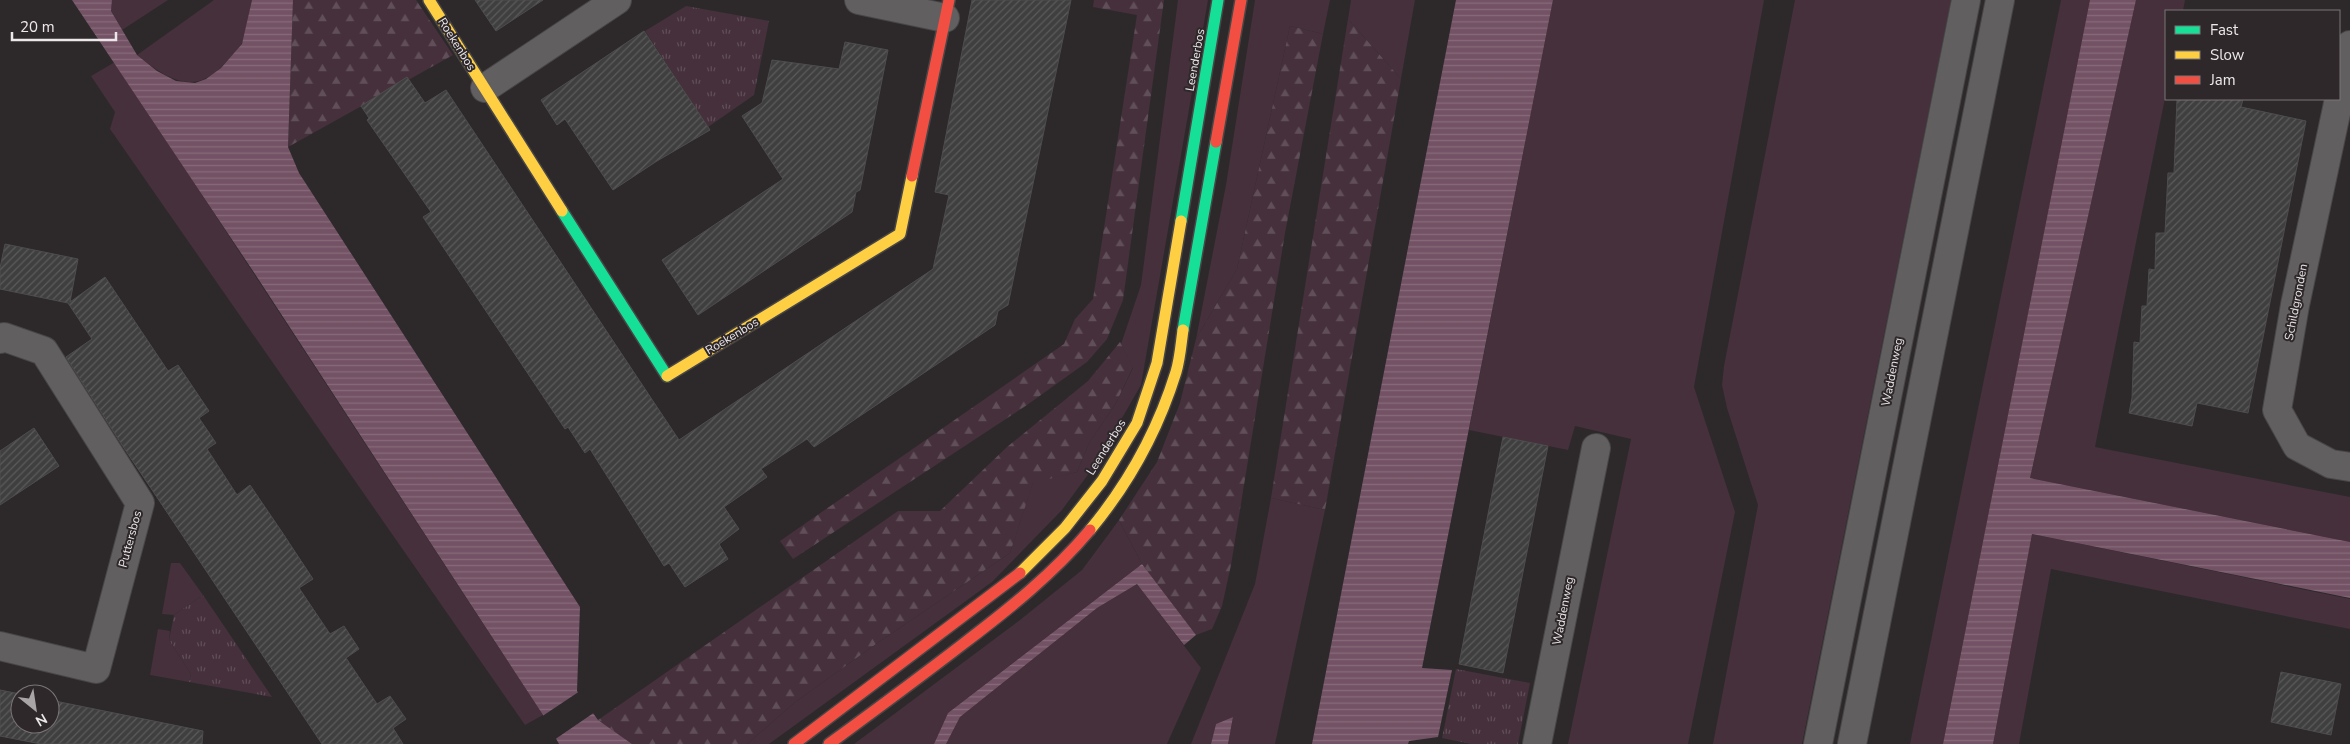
<svg xmlns="http://www.w3.org/2000/svg" width="2350" height="744" viewBox="0 0 2350 744" font-family="'Nunito Sans',sans-serif">
	<style>
		.grass { fill: #45303c }
		.forest { fill: url(#forest-firs) }
		.park { fill: url(#park-tufts) }
		.water { fill: url(#water-rules) }
		.pier { fill: #2d292b }
		.building { fill: url(#building-hatch); stroke: #4e4d4d }
		.lines { fill: none; stroke-linecap: round; stroke-linejoin: round }
		.street-casing { stroke: #484647; stroke-width: 30 }
		.fast-casing { stroke: #484647; stroke-width: 14 }
		.slow-casing { stroke: #484647; stroke-width: 14 }
		.jam-casing { stroke: #484647; stroke-width: 14 }
		.street { stroke: #625f61; stroke-width: 28 }
		.fast { stroke: #16e098; stroke-width: 11 }
		.slow { stroke: #ffcf43; stroke-width: 11 }
		.jam { stroke: #f24e42; stroke-width: 11 }
		.labels { text-anchor: middle; stroke-width: 4; stroke-linejoin: round; paint-order: stroke }
		.street-label { font-size: 12px; fill: #ece8ea; stroke: #2e282b }
	</style>
	<defs>
		<pattern id="forest-firs" width="22" height="20" patternUnits="userSpaceOnUse" patternTransform="scale(1.25)"><rect width="22" height="20" fill="#45303c"/><path d="M5 1l3.5 6h-7zM16 11l3.5 6h-7z" fill="#604e58"/></pattern>
		<pattern id="park-tufts" width="24" height="20" patternUnits="userSpaceOnUse" patternTransform="scale(1.25)"><rect width="24" height="20" fill="#45303c"/><path d="M3 7l-1-3M5 7V3M7 7l1-3M15 17l-1-3M17 17v-4M19 17l1-3" fill="none" stroke="#604e58"/></pattern>
		<pattern id="water-rules" width="6" height="5" patternUnits="userSpaceOnUse" patternTransform="scale(1.25)"><rect width="6" height="5" fill="#735265"/><path d="M0 2.5h6" fill="none" stroke="#876b7b"/></pattern>
		<pattern id="building-hatch" width="6" height="6" patternUnits="userSpaceOnUse" patternTransform="scale(1.25)"><rect width="6" height="6" fill="#403f3f"/><path d="M-1 1l2-2M0 6l6-6M5 7l2-2" fill="none" stroke="#5c5b5b"/></pattern>
	</defs>
	<rect width="100%" height="100%" fill="#2d292b"/>
	<g class="grass">
		<path d="M 112,0 L 168,0 L 122,30 L 111,11 Z"/>
		<path d="M 214,0 L 252,0 C 249,12 247,35 241,45 C 238,51 231,57 226,62 C 195,98 167,79 137,55 Z"/>
		<path d="M 1178,0 L 1208,0 L 1141,385 L 1095,465 L 1062,510 L 992,582 L 769,744 L 747,744 L 794,703 L 876,644 L 1010,553 L 1033,482 L 1077,472 L 1089,443 L 1116,403 L 1133,368 L 1121,344 L 1141,285 Z"/>
		<path d="M 1255,0 L 1330,0 L 1323,34 L 1290,26 L 1237,269 L 1196,339 L 1226,185 Z"/>
		<path d="M 1351,0 L 1415,0 L 1401,79 L 1348,19 Z"/>
		<path d="M 1553,0 L 1764,0 L 1694,387 L 1735,512 L 1688,744 L 1568,744 L 1631,439 L 1575,426 L 1568,450 L 1469,430 Z"/>
		<path d="M 1795,0 L 1951,0 L 1802,744 L 1713,744 L 1758,505 L 1727,408 L 1722,385 L 1724,366 Z"/>
		<path d="M 2061,0 L 2091,0 L 1943,744 L 1910,744 Z"/>
		<path d="M 2136,0 L 2185,0 L 2183,11 L 2166,11 L 2166,93 L 2095,447 L 2350,497 L 2350,542 L 2030,478 Z"/>
		<path d="M 115,62 L 543,715 L 525,725 L 110,129 L 115,112 L 91,76 Z"/>
		<path d="M 1271,498 L 1325,510 L 1275,744 L 1228,744 L 1233,717 L 1216,724 L 1211,744 L 1191,744 L 1255,584 Z"/>
		<path d="M 1119,520 L 1142,564 L 948,713 L 934,744 L 854,744 L 1020,620 L 1082,570 Z"/>
		<path d="M 2032,534 L 2350,599 L 2350,629 L 2051,569 L 2019,744 L 1993,744 Z"/>
		<path d="M 171,563 L 180,563 L 203,595 L 174,615 L 162,614 Z"/>
		<path d="M 1137,584 L 1201,668 L 1167,744 L 946,744 L 960,717 L 1097,608 Z"/>
		<path d="M 158,629 L 170,631 L 169,640 L 191,674 L 189,682 L 150,675 Z"/>
	</g>
	<g class="forest">
		<path d="M 293,0 L 416,0 L 453,55 L 288,147 Z"/>
		<path d="M 1094,0 L 1164,0 L 1123,300 L 1107,339 L 1087,362 L 1027,405 L 793,559 L 780,541 L 1064,344 L 1075,319 L 1093,299 L 1137,15 L 1093,7 Z"/>
		<path d="M 1348,19 L 1401,79 L 1325,510 L 1271,498 Z"/>
		<path d="M 1290,26 L 1323,34 L 1285,233 L 1231,565 L 1222,606 L 1212,629 L 1196,635 L 1142,564 L 1119,520 L 1157,462 L 1180,403 L 1196,339 L 1237,269 Z"/>
		<path d="M 1120,342 L 1133,367 L 1116,403 L 1089,443 L 1077,472 L 1033,483 L 1010,553 L 876,644 L 794,703 L 747,744 L 632,744 L 598,720 L 898,511 L 940,511 L 1007,447 L 1088,381 Z"/>
	</g>
	<g class="park">
		<path d="M 686,6 L 769,21 L 754,95 L 708,127 L 645,31 Z"/>
		<path d="M 203,595 L 272,697 L 189,682 L 191,674 L 169,640 L 174,615 Z"/>
		<path d="M 1456,669 L 1530,683 L 1518,744 L 1471,744 L 1442,738 Z"/>
	</g>
	<g class="water">
		<path d="M 72,0 L 112,0 L 111,11 L 137,55 L 157,71 L 176,81 L 195,83 L 206,79 L 221,68 L 242,44 L 252,0 L 293,0 L 288,147 L 299,173 L 580,607 L 577,691 L 598,720 L 632,744 L 559,744 L 543,715 L 253,271 Z"/>
		<path d="M 1456,0 L 1553,0 L 1422,668 L 1452,670 L 1438,737 L 1409,741 L 1408,744 L 1312,744 Z"/>
		<path d="M 2090,0 L 2136,0 L 2030,478 L 2350,542 L 2350,598 L 2032,534 L 1993,744 L 1943,744 Z"/>
		<path d="M 1142,564 L 1196,635 L 1184,645 L 1137,584 L 1097,608 L 960,717 L 946,744 L 934,744 L 948,713 Z"/>
		<path d="M 1233,717 L 1228,744 L 1211,744 L 1216,724 Z"/>
	</g>
	<path class="pier" d="M 580,691 L 595,712 L 554,740 L 541,717 Z"/>
	<g class="building">
		<path d="M 475,0 L 543,0 L 496,31 Z"/>
		<path d="M 972,0 L 1071,0 L 1008,305 L 998,311 L 995,325 L 814,447 L 807,439 L 761,469 L 767,477 L 724,507 L 739,529 L 719,544 L 728,559 L 685,587 L 669,563 L 664,566 L 590,449 L 585,453 L 568,427 L 565,429 L 423,217 L 431,212 L 367,120 L 369,118 L 361,106 L 407,77 L 425,103 L 446,90 L 679,440 L 933,269 L 949,195 L 935,192 Z"/>
		<path d="M 644,31 L 710,130 L 657,161 L 613,190 L 565,119 L 557,125 L 541,100 Z"/>
		<path d="M 845,42 L 888,50 L 860,190 L 856,192 L 852,212 L 698,315 L 662,260 L 783,179 L 742,116 L 762,103 L 772,60 L 839,69 Z"/>
		<path d="M 2177,99 L 2243,99 L 2241,107 L 2306,121 L 2248,413 L 2197,403 L 2192,426 L 2129,413 L 2132,398 L 2134,342 L 2140,343 L 2142,306 L 2147,306 L 2149,269 L 2155,270 L 2156,233 L 2165,233 L 2168,173 L 2174,173 Z"/>
		<path d="M 5,244 L 78,259 L 70,302 L 105,277 L 168,371 L 178,365 L 209,411 L 199,418 L 216,443 L 207,449 L 237,495 L 250,485 L 282,532 L 313,579 L 299,588 L 330,634 L 344,626 L 359,649 L 346,658 L 377,704 L 390,696 L 406,719 L 393,728 L 403,744 L 322,744 L 122,445 L 66,357 L 92,339 L 68,303 L 0,289 L 0,268 Z"/>
		<path d="M 34,428 L 59,466 L 0,505 L 0,451 Z"/>
		<path d="M 1503,437 L 1548,446 L 1503,673 L 1459,664 Z"/>
		<path d="M 2281,672 L 2341,684 L 2331,735 L 2271,722 Z"/>
		<path d="M 0,690 L 20,694 L 20,724 L 50,724 L 50,700 L 203,731 L 202,744 L 41,744 L 0,736 Z"/>
	</g>
	<g class="lines">
		<defs>
			<g id="street">
				<path d="M 859,0 L 945,18"/>
				<path d="M 485,88 L 617,0"/>
				<path d="M 2339,98 L 2350,45"/>
				<path d="M 2339,99 L 2295,305 L 2277,410 L 2297,446 L 2331,464 L 2350,467"/>
				<path d="M 0,339 L 4,337 L 44,351 L 140,503 L 96,669 L 0,646"/>
				<path d="M 1537,744 L 1596,448"/>
				<path d="M 1818,744 L 1966,0"/>
				<path d="M 1852,744 L 2000,0"/>
			</g>
			<g id="fast">
				<path d="M 562,211 L 667,376"/>
				<path d="M 1181,221 L 1218,0"/>
				<path d="M 1183,330 L 1216,142"/>
			</g>
			<g id="slow">
				<path d="M 429,0 L 562,211"/>
				<path d="M 667,376 L 900,234 L 912,176"/>
				<path d="M 1090,530 C 1129,483 1158,430 1176,372 C 1180,359 1181,344 1183,330"/>
				<path d="M 1020,573 L 1065,528 L 1102,481 L 1137,423 L 1157,363 L 1181,221"/>
			</g>
			<g id="jam">
				<path d="M 1216,142 L 1241,0"/>
				<path d="M 912,176 L 949,0"/>
				<path d="M 794,744 L 1020,573"/>
				<path d="M 829,744 C 874,711 919,678 963,644 C 1009,609 1053,574 1090,530"/>
			</g>
		</defs>
		<use href="#street" class="street-casing"/>
		<use href="#fast" class="fast-casing"/>
		<use href="#slow" class="slow-casing"/>
		<use href="#jam" class="jam-casing"/>
		<use href="#street" class="street"/>
		<use href="#fast" class="fast"/>
		<use href="#slow" class="slow"/>
		<use href="#jam" class="jam"/>
	</g>
	<g class="labels">
		<g class="street-label">
			<text transform="translate(457 44) rotate(58)" y="4">Roekenbos</text>
			<text transform="translate(1195 60) rotate(-80)" y="4">Leenderbos</text>
			<text transform="translate(2296 302) rotate(-79)" y="4">Schildgronden</text>
			<text transform="translate(732 336) rotate(-31)" y="4">Roekenbos</text>
			<text transform="translate(1892 372) rotate(-79)" y="4">Waddenweg</text>
			<text transform="translate(1106 447) rotate(-58)" y="4">Leenderbos</text>
			<text transform="translate(130 539) rotate(-75)" y="4">Puttersbos</text>
			<text transform="translate(1563 611) rotate(-79)" y="4">Waddenweg</text>
		</g>
	</g>
	<rect x="2165" y="10" width="175" height="90" fill="#2e282b" stroke="#7a7577"/>
	<rect x="2175" y="26" width="25" height="8" fill="#16e098" stroke="#7a7577"/>
	<text x="2210" y="35" font-size="15" fill="#ece8ea">Fast</text>
	<rect x="2175" y="51" width="25" height="8" fill="#ffcf43" stroke="#7a7577"/>
	<text x="2210" y="60" font-size="15" fill="#ece8ea">Slow</text>
	<rect x="2175" y="76" width="25" height="8" fill="#f24e42" stroke="#7a7577"/>
	<text x="2210" y="85" font-size="15" fill="#ece8ea">Jam</text>
	<g transform="translate(35 709) rotate(150)"><circle r="24" fill="#2e282b" stroke="#7a7577"/>
	<path d="M0-4L9 19L0 12L-9 19Z" fill="#a9a5a7"/>
	<text y="-8" font-size="14" font-weight="bold" text-anchor="middle" fill="#ece8ea">N</text>
	</g>
	<path d="M12 32v8h104v-8" fill="none" stroke="#ece8ea" stroke-width="2.5"/>
	<text x="20" y="32" font-size="15" fill="#ece8ea" stroke="#2e282b" stroke-width="4" paint-order="stroke">20 m</text>
</svg>
